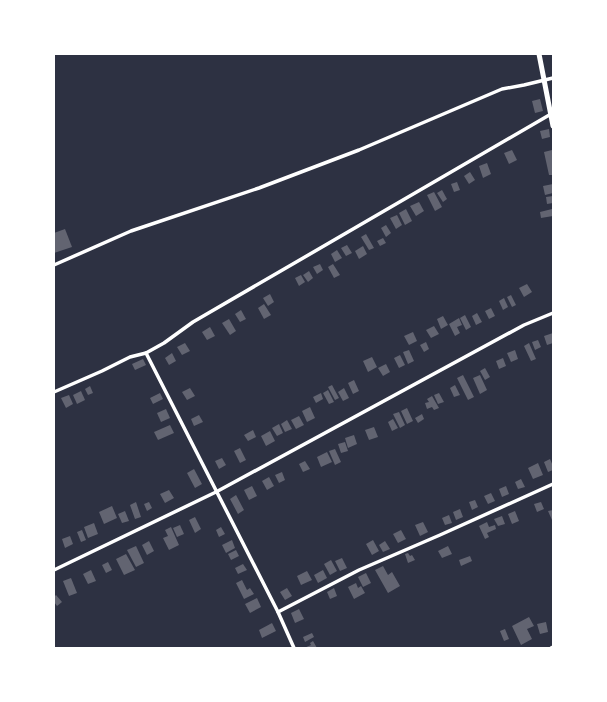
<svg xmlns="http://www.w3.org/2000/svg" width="607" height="702" viewBox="0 0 607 702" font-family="'PT Sans Narrow',sans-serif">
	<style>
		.building { fill: #626471 }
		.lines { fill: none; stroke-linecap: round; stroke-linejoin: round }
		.minor { stroke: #fff; stroke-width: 3.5 }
		.secondary { stroke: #fff; stroke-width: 5 }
	</style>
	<rect width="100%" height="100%" fill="#2d3142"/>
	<g class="building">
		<path d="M 540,99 L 543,111 L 535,113 L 532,101 Z"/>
		<path d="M 549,129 L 550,137 L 542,139 L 540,131 Z"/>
		<path d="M 512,150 L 517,160 L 509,164 L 504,153 Z"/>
		<path d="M 552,150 L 553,175 L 549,175 L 544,152 Z"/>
		<path d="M 487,163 L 491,174 L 483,178 L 479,166 Z"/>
		<path d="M 470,172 L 475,180 L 469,184 L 464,176 Z"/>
		<path d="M 457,182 L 460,190 L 454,192 L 451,184 Z"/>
		<path d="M 553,184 L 553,193 L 545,195 L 543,186 Z"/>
		<path d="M 442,190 L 447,199 L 443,202 L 437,193 Z"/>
		<path d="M 434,192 L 442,207 L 435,211 L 427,195 Z"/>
		<path d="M 553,196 L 553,203 L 547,204 L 546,197 Z"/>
		<path d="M 419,202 L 424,211 L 416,216 L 410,206 Z"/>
		<path d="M 406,209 L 412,221 L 405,225 L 399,213 Z"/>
		<path d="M 552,209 L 553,216 L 541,218 L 540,212 Z"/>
		<path d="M 397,215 L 402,225 L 396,229 L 390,218 Z"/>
		<path d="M 386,225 L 391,233 L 386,237 L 381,228 Z"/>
		<path d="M 65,229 L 72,247 L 54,253 L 54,233 Z"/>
		<path d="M 366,234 L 374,248 L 369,250 L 361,237 Z"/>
		<path d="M 383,238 L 386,243 L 380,246 L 377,241 Z"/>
		<path d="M 347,245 L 352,253 L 346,256 L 341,248 Z"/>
		<path d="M 363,246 L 367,254 L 359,259 L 355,251 Z"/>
		<path d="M 337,250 L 342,258 L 335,262 L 331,254 Z"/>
		<path d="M 320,264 L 323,270 L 317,274 L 313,267 Z"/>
		<path d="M 333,264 L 340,275 L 334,278 L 328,267 Z"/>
		<path d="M 309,271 L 313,278 L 308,282 L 303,275 Z"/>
		<path d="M 301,275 L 305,282 L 299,286 L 295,278 Z"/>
		<path d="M 527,284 L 532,292 L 524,297 L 519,288 Z"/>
		<path d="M 270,294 L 274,302 L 268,306 L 263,298 Z"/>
		<path d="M 511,295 L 516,305 L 512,307 L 507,297 Z"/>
		<path d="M 504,298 L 508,307 L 503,310 L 499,301 Z"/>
		<path d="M 264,304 L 271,315 L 264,319 L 258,308 Z"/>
		<path d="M 491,308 L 495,316 L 489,319 L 485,311 Z"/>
		<path d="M 241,310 L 246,319 L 240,322 L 235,314 Z"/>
		<path d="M 477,313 L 482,322 L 476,325 L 472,316 Z"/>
		<path d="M 465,315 L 471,327 L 466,330 L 460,318 Z"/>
		<path d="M 443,316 L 448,325 L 441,329 L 437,319 Z"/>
		<path d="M 459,318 L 462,325 L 457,327 L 460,333 L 455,336 L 449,324 Z"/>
		<path d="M 229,319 L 236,331 L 230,335 L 222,323 Z"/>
		<path d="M 434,326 L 439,334 L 431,338 L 426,330 Z"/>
		<path d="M 210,327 L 215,336 L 207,340 L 202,332 Z"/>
		<path d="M 413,332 L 417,341 L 409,345 L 404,336 Z"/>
		<path d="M 553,333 L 553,343 L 547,345 L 544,336 Z"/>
		<path d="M 538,340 L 541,347 L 535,350 L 532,342 Z"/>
		<path d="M 426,342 L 429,349 L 424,352 L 420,345 Z"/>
		<path d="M 185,343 L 190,351 L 182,355 L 177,347 Z"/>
		<path d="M 529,343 L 536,359 L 531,361 L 524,346 Z"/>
		<path d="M 409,350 L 414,361 L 408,364 L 403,352 Z"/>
		<path d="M 515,350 L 518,359 L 511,362 L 507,353 Z"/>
		<path d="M 172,353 L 176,361 L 169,365 L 165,358 Z"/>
		<path d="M 400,355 L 405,365 L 399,368 L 394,358 Z"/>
		<path d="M 372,357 L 377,367 L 368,372 L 363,361 Z"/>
		<path d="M 503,358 L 506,366 L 499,369 L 496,361 Z"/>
		<path d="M 143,359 L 146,365 L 135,370 L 132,364 Z"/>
		<path d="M 386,364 L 390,372 L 383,376 L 378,368 Z"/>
		<path d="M 485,368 L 490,377 L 485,380 L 480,371 Z"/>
		<path d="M 463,375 L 474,397 L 468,400 L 457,378 Z"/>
		<path d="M 480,375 L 487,390 L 480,394 L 473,378 Z"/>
		<path d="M 354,380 L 359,391 L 353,394 L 348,383 Z"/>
		<path d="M 332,385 L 339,398 L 335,400 L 328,387 Z"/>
		<path d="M 455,385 L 460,395 L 454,397 L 450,388 Z"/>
		<path d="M 90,386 L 93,393 L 88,395 L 85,389 Z"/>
		<path d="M 190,388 L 195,396 L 187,400 L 182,392 Z"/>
		<path d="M 344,388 L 349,398 L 343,401 L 338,392 Z"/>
		<path d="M 328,390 L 334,402 L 329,404 L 323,393 Z"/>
		<path d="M 81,391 L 85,400 L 77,404 L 73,395 Z"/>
		<path d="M 160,393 L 163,399 L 153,404 L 150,398 Z"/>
		<path d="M 321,393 L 323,399 L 316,403 L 313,397 Z"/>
		<path d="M 439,393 L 444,402 L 438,404 L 434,395 Z"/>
		<path d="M 69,395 L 73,404 L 66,408 L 61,398 Z"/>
		<path d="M 432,396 L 439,408 L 434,410 L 432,407 L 427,409 L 425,403 L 429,402 L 427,399 Z"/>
		<path d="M 310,407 L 315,418 L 307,422 L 302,411 Z"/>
		<path d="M 407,408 L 413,421 L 407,424 L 401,411 Z"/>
		<path d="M 166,409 L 170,418 L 161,422 L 157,413 Z"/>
		<path d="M 399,412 L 405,425 L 400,428 L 393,414 Z"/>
		<path d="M 422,414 L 424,419 L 418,423 L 415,418 Z"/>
		<path d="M 199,415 L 203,422 L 194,426 L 191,419 Z"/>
		<path d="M 299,416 L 304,425 L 296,429 L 291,420 Z"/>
		<path d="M 393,419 L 398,428 L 392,431 L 388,422 Z"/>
		<path d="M 287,420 L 292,429 L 285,432 L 281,424 Z"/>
		<path d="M 279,424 L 283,433 L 277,436 L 272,428 Z"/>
		<path d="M 170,425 L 174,433 L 158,440 L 154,432 Z"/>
		<path d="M 374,427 L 378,437 L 369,440 L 365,430 Z"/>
		<path d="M 253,430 L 256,437 L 248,441 L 244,435 Z"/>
		<path d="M 270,431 L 275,441 L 266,446 L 261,436 Z"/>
		<path d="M 354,435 L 357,444 L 348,448 L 345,438 Z"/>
		<path d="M 345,442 L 348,451 L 341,453 L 338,444 Z"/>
		<path d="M 240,448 L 246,460 L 240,463 L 234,451 Z"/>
		<path d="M 335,449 L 341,462 L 335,465 L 329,451 Z"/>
		<path d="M 327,452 L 332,462 L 321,467 L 317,457 Z"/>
		<path d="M 222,458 L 226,465 L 219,469 L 215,461 Z"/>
		<path d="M 550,459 L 553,466 L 553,470 L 548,472 L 544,462 Z"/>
		<path d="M 305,461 L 310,469 L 303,472 L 299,464 Z"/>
		<path d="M 538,463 L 543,475 L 533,479 L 528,468 Z"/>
		<path d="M 194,469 L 202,484 L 195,488 L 187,473 Z"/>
		<path d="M 282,472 L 285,480 L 279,483 L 275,475 Z"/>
		<path d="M 269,477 L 274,486 L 267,490 L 262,481 Z"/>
		<path d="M 521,479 L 525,487 L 518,489 L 515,482 Z"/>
		<path d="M 252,486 L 257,496 L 249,500 L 244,490 Z"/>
		<path d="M 506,486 L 509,494 L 502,497 L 499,489 Z"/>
		<path d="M 169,490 L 174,498 L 165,503 L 160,494 Z"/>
		<path d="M 491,493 L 495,501 L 488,504 L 484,496 Z"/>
		<path d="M 236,495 L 244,510 L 238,514 L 230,499 Z"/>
		<path d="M 475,500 L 478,507 L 472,510 L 469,502 Z"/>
		<path d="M 136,502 L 141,517 L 135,519 L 130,505 Z"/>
		<path d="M 149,502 L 152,508 L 147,511 L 144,504 Z"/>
		<path d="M 541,502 L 544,509 L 537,512 L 534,504 Z"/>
		<path d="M 112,506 L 117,518 L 104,524 L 99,512 Z"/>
		<path d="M 460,509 L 463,517 L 456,520 L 453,512 Z"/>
		<path d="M 553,510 L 553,519 L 552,520 L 548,511 Z"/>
		<path d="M 125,511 L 129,521 L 122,523 L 118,514 Z"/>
		<path d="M 515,511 L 519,521 L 512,524 L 508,514 Z"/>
		<path d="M 449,515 L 452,523 L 445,525 L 442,518 Z"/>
		<path d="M 502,516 L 505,524 L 498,526 L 494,519 Z"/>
		<path d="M 195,517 L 201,529 L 195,533 L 189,520 Z"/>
		<path d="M 423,522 L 428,532 L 420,536 L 415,525 Z"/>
		<path d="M 487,522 L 489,527 L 495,525 L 496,529 L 487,533 L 489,537 L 485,539 L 479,526 Z"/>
		<path d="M 94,523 L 98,534 L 88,538 L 84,527 Z"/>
		<path d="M 180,525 L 184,534 L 177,537 L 173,528 Z"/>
		<path d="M 171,527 L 179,545 L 169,550 L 163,538 L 168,536 L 165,530 Z"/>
		<path d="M 221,527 L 225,534 L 219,537 L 216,530 Z"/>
		<path d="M 82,530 L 86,540 L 81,542 L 77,532 Z"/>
		<path d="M 401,530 L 406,539 L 398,543 L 393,534 Z"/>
		<path d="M 70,536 L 73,544 L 65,548 L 62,539 Z"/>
		<path d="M 232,540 L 235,548 L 226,553 L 222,545 Z"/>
		<path d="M 373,540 L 379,551 L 372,555 L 366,544 Z"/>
		<path d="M 149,541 L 154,551 L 147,555 L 142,545 Z"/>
		<path d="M 385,541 L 390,549 L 383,552 L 379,545 Z"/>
		<path d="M 136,546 L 144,563 L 136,567 L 127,550 Z"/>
		<path d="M 448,546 L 452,554 L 442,558 L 438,551 Z"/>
		<path d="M 236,550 L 239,556 L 231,560 L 228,554 Z"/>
		<path d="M 408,553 L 410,556 L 412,555 L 415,560 L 408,563 L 405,554 Z"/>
		<path d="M 126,554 L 135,570 L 124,575 L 116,559 Z"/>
		<path d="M 470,556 L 472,561 L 461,566 L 459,560 Z"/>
		<path d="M 342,558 L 347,568 L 340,571 L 335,561 Z"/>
		<path d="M 331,560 L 337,571 L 330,575 L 324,564 Z"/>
		<path d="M 108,562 L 112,570 L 106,573 L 102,565 Z"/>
		<path d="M 243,564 L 247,570 L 238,574 L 235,568 Z"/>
		<path d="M 383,566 L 388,575 L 392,572 L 400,586 L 388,593 L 375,570 Z"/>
		<path d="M 91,570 L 96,581 L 88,584 L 83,574 Z"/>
		<path d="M 323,570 L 327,578 L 318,583 L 314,575 Z"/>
		<path d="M 307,571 L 312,580 L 301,585 L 297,576 Z"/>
		<path d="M 366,573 L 371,583 L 363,587 L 358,577 Z"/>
		<path d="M 71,578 L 77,593 L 69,596 L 63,581 Z"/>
		<path d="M 242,580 L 247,590 L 250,588 L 254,594 L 244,599 L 236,583 Z"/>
		<path d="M 356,583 L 358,588 L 361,586 L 365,593 L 354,599 L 348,587 Z"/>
		<path d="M 287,588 L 292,596 L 285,600 L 280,592 Z"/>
		<path d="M 334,588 L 337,596 L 330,599 L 327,592 Z"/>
		<path d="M 56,595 L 62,602 L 57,606 L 54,602 L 54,597 Z"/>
		<path d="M 257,598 L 261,607 L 250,613 L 245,604 Z"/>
		<path d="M 299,609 L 304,619 L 295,623 L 291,613 Z"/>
		<path d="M 529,617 L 534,626 L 527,629 L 532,639 L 521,645 L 512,626 Z"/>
		<path d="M 546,622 L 548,632 L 540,634 L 537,624 Z"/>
		<path d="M 272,623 L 276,631 L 262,638 L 259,630 Z"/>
		<path d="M 505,629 L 509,639 L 504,641 L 500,631 Z"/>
		<path d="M 312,633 L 314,637 L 305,642 L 303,637 Z"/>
		<path d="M 313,641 L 317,648 L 304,648 L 311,645 L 310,643 Z"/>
	</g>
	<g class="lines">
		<g class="minor">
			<path d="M 54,265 L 131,231 L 259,188 L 359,150 L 502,89 L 524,85 L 553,78"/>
			<path d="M 146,353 L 278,612 L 294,648"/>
			<path d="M 54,392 L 102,371 L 130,357 L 146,353 L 164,343 L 193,322 L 551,114"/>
			<path d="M 54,570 L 216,492 L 524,325 L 553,313"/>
			<path d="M 278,612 L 359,570 L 440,535 L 553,484"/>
			<path d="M 551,648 L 553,647"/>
		</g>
		<path class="secondary" d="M 539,54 L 553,126"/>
	</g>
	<rect width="607" height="702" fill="none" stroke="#ffffff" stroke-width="110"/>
</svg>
